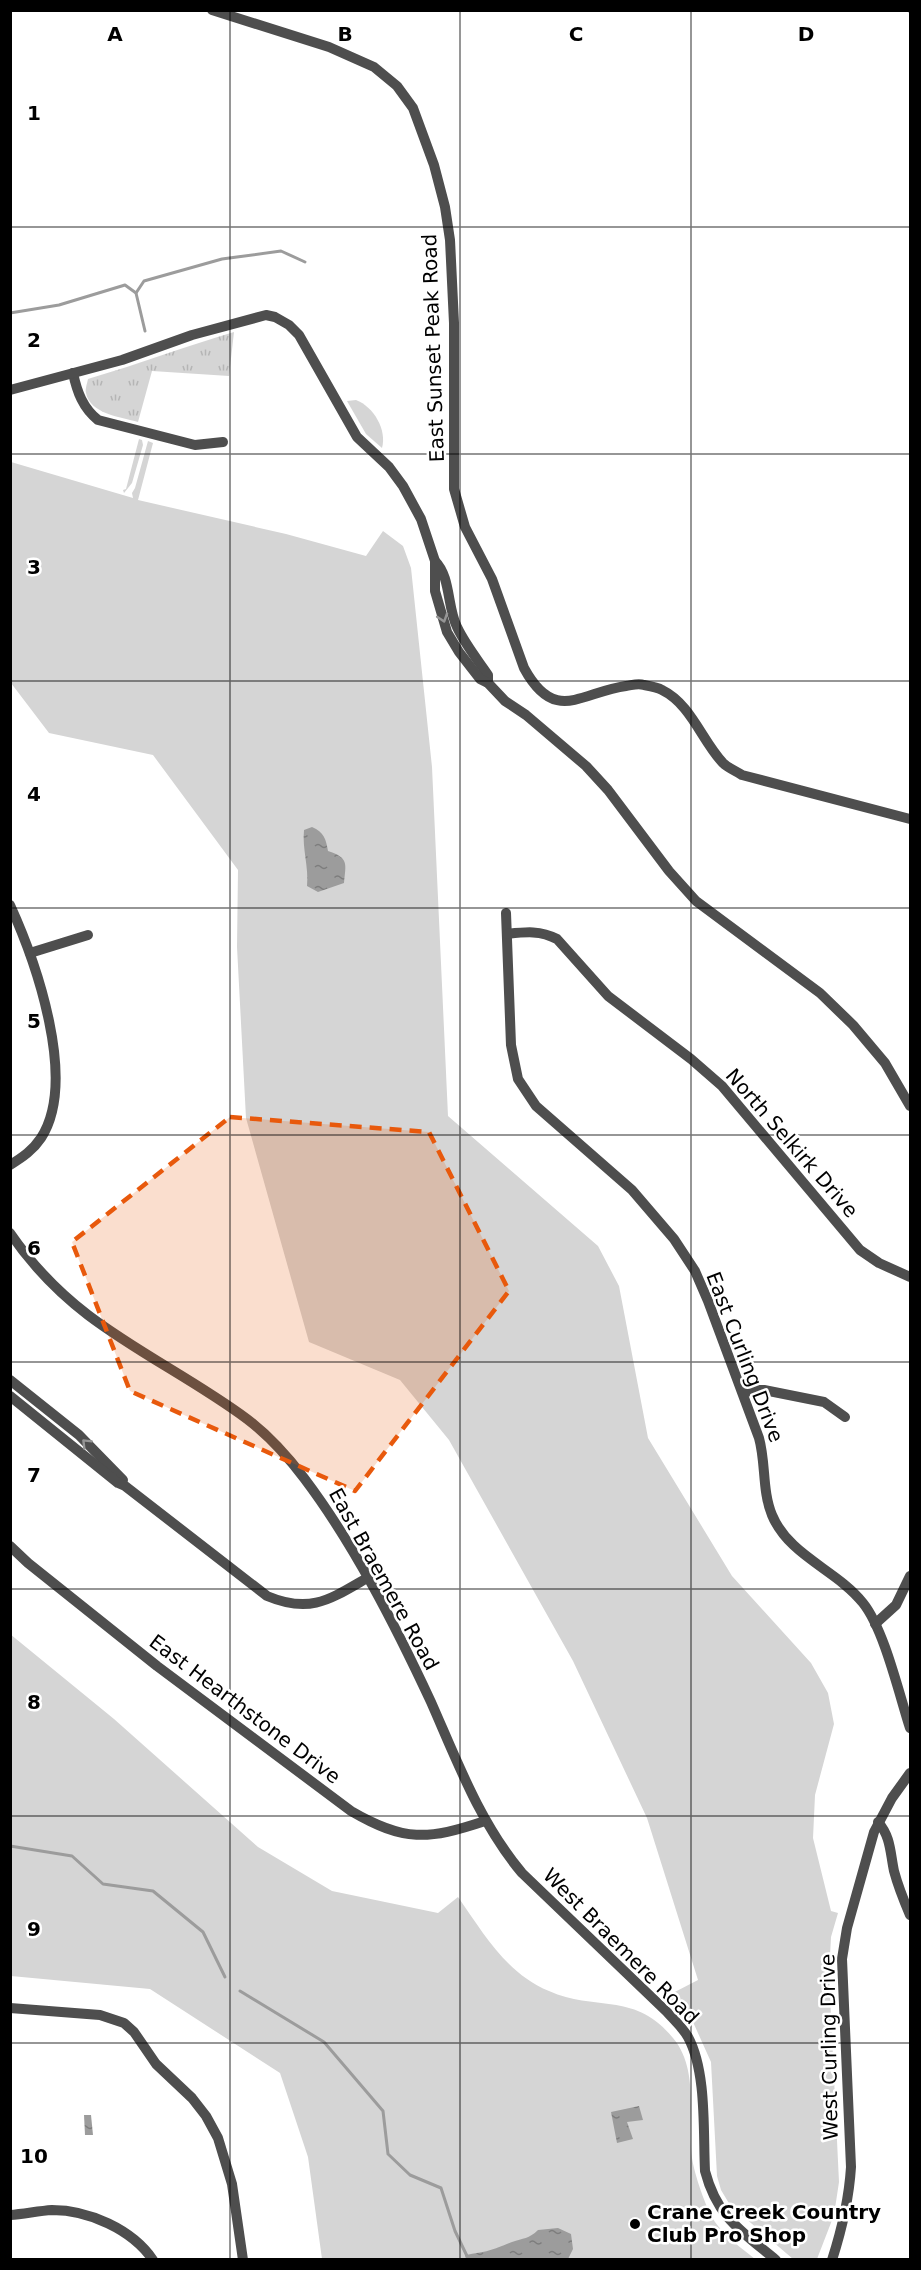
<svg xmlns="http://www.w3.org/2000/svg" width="921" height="2270" viewBox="0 0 921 2270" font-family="'DejaVu Sans',sans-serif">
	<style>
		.green { fill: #d5d5d5 }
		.park { fill: url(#park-tufts) }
		.water { fill: url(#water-ripples) }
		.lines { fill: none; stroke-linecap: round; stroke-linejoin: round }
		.stream { stroke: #9c9c9c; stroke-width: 3 }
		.street { stroke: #4e4e4e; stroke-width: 10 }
		.oneway { stroke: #959595 }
		.marked { fill: #e8590c; fill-opacity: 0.2; stroke: #e8590c; stroke-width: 4.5; stroke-dasharray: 12 8; stroke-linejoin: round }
		.grid { fill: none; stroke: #000; stroke-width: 1.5; stroke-opacity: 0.55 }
		.poi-dot { fill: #000; stroke: #fff; stroke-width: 2 }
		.labels { text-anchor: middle; stroke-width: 5; stroke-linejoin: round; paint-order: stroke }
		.street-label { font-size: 20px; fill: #000; stroke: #fff }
		.poi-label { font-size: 20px; font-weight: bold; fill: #000; stroke: #fff; text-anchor: start }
		.grid-label { font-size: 20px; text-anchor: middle; font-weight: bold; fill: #000; stroke: #fff; stroke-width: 5; stroke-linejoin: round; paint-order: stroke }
	</style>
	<defs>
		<pattern id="park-tufts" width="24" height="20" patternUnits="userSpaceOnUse" patternTransform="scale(1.5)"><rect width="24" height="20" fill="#d5d5d5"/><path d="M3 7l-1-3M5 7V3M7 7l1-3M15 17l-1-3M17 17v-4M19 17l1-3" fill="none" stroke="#b5b5b5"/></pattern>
		<pattern id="water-ripples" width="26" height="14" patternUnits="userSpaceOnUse" patternTransform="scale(1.5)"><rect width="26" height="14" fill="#9c9c9c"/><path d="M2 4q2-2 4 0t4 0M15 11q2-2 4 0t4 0" fill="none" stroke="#7d7d7d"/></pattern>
	</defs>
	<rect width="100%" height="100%" fill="#fff"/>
	<g class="green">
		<path d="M 356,400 C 374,407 387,430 382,448 L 366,434 L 347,401 Z"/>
		<path d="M 139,439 L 142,440 L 143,445 L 132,483 L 124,493 L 123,490 L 126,489 Z"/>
		<path d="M 148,441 L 153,443 L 138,500 L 286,534 L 366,556 L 383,531 L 403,546 L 411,568 L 432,767 L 448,1116 L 598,1246 L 619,1286 L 648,1438 L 732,1576 L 811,1663 L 828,1693 L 834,1724 L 815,1795 L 813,1838 L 831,1911 L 838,1913 L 831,1937 L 829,1974 L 839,2182 L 834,2215 L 817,2259 L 793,2259 L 730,2205 L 721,2190 L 717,2176 L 711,2062 L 693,2022 L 667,1996 L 698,1980 L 647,1818 L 573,1661 L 449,1440 L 400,1380 L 309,1342 L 246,1118 L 237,947 L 238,870 L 153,755 L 49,733 L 11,683 L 11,462 L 133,498 L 132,493 L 135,488 Z"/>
		<path d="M 10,1634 L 114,1719 L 258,1847 L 332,1891 L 438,1913 L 458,1897 C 484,1934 506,1973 549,1991 C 596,2012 635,1991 673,2038 C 700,2070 687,2119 692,2158 C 694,2173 706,2209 715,2222 C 725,2236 741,2248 755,2259 L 322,2259 L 308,2157 L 280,2073 L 150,1989 L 11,1976 Z"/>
	</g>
	<path class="park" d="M 234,332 L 229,376 L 152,371 L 138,422 C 121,417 90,414 86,393 C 85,389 87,384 88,379 L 91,378 C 139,364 186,346 234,332 Z"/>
	<g class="water">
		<path d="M 312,827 C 324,832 326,839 328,851 C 349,858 346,863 344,883 L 318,892 L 307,886 C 309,867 302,849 304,830 Z"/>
		<path d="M 639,2106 L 643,2120 L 627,2122 L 633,2139 L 617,2143 L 611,2112 Z"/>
		<path d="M 84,2115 L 91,2115 L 93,2135 L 85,2135 Z"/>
		<path d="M 558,2228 L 571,2234 L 573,2249 L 568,2259 L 466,2259 L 465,2255 C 487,2252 493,2250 512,2242 C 523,2238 529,2239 538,2230 Z"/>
	</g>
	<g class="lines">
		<g class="stream">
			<path d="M 909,10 L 910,12"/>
			<path d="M 136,293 L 144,281 L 222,259 L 281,251 L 305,262"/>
			<path d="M 10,313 L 59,305 L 125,285 L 136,293 L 145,331"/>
			<path d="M 10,1846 L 72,1856 L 103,1884 L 153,1891 L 203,1932 L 225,1977"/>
			<path d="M 240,1991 L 324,2042 L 383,2111 L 388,2154 L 410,2175 L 441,2188 L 455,2231 L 467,2256"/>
		</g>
		<g class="street">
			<path d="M 212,10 L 329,47 L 374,67 L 397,86 L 413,108 L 434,165 L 445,207 L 450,240 L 454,323 L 454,489 L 465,527 L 492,579 L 524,668 C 555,725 581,692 626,686 C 633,685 638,683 644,685 C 650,686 657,687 662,690 C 691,704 702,741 723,763 C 728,768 736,771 742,775 L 910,819"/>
			<path d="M 73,373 C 77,392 83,408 98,420 L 195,445 L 223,442"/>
			<path d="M 10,390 L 122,360 L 192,335 L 266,315 L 275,317 L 289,325 L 299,335 L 357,437 L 389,467 L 403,486 L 421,519 L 435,561 C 451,577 447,607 457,627 C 465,644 477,659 488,675 L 488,683"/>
			<path d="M 435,561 L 435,591 L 447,632 L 459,652 L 480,679 L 488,683 L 505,701 L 526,715 L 586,766 L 608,790 L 669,871 L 696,901 L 820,993 L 853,1025 L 885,1063 L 910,1106"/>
			<path d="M 10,905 C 36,962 78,1081 41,1138 C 33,1150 23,1157 10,1165"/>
			<path d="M 506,913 L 511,1045 L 518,1079 L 536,1106 L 632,1190 L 674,1239 L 695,1271 L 708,1301 L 759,1438 C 766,1463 762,1491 772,1515 C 789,1556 837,1570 863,1603 C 884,1629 899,1694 910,1728"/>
			<path d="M 507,934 C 525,932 540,930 557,939 L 608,996 L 691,1059 L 722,1086 L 860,1250 L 879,1263 L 910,1277"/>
			<path d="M 30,953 L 88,935"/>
			<path d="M 10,1233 C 32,1265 58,1292 88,1315 C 138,1353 196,1381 247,1419 C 268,1435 288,1457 304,1478 C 354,1544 396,1627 431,1702 C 457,1761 480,1823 522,1873 L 667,2012 C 674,2020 683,2028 688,2037 C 707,2072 703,2132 705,2171 C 717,2217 741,2231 776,2260"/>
			<path d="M 10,1380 L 79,1435 L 123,1480"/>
			<path d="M 743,1393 L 754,1390 L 764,1390 L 824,1402 L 845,1417"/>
			<path d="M 10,1396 L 118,1483 L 125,1486 L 267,1596 C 310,1614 329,1600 367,1578"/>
			<path d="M 10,1546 L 28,1563 L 157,1666 L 351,1811 C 404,1842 428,1840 485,1821"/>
			<path d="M 875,1624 L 896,1605 L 910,1576"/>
			<path d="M 878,1822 C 891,1837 890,1852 894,1871 C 898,1886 904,1901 910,1915"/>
			<path d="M 10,2008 L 100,2015 L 124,2023 L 134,2032 L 156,2064 L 192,2098 L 206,2116 L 218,2138 L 232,2184 L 243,2260"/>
			<path d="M 10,2215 C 24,2214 38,2211 52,2210 C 88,2210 132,2229 153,2260"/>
			<path d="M 832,2260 C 842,2229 849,2199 851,2167 L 842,1959 L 847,1928 L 874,1832 L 892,1798 L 910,1773"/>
		</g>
	</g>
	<defs><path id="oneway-chevron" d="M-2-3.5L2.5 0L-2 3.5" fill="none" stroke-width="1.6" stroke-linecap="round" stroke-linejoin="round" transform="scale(1.5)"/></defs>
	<g class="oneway">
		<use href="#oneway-chevron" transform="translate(443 618) rotate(72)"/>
		<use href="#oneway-chevron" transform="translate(86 1443) rotate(-135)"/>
	</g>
	<path class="marked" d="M 230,1117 L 429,1132 L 509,1291 L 355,1491 L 130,1391 L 72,1242 Z"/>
	<path class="grid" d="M 230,10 L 230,2260M 460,10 L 460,2260M 691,10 L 691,2260M 10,227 L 910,227M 10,454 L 910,454M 10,681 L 910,681M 10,908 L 910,908M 10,1135 L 910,1135M 10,1362 L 910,1362M 10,1589 L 910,1589M 10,1816 L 910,1816M 10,2043 L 910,2043"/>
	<circle class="poi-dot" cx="635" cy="2224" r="6"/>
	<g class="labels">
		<g class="street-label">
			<text transform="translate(433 348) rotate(-92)" y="7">East Sunset Peak Road</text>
			<text transform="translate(792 1143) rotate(49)" y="7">North Selkirk Drive</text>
			<text transform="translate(745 1357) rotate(69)" y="7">East Curling Drive</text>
			<text transform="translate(384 1579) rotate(61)" y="7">East Braemere Road</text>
			<text transform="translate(245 1709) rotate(37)" y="7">East Hearthstone Drive</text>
			<text transform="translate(621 1946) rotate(45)" y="7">West Braemere Road</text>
			<text transform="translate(829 2047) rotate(-91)" y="7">West Curling Drive</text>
		</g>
		<g class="poi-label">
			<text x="647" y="2219">Crane Creek Country<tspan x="647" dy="23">Club Pro Shop</tspan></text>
		</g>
	</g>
	<g class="grid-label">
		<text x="115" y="41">A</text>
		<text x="345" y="41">B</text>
		<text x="576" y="41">C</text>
		<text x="806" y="41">D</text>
		<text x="34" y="120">1</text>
		<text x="34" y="347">2</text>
		<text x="34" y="574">3</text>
		<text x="34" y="801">4</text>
		<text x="34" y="1028">5</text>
		<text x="34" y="1255">6</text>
		<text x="34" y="1482">7</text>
		<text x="34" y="1709">8</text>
		<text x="34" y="1936">9</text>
		<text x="34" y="2163">10</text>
	</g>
	<rect width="921" height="2270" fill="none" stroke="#000000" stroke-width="24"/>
</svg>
